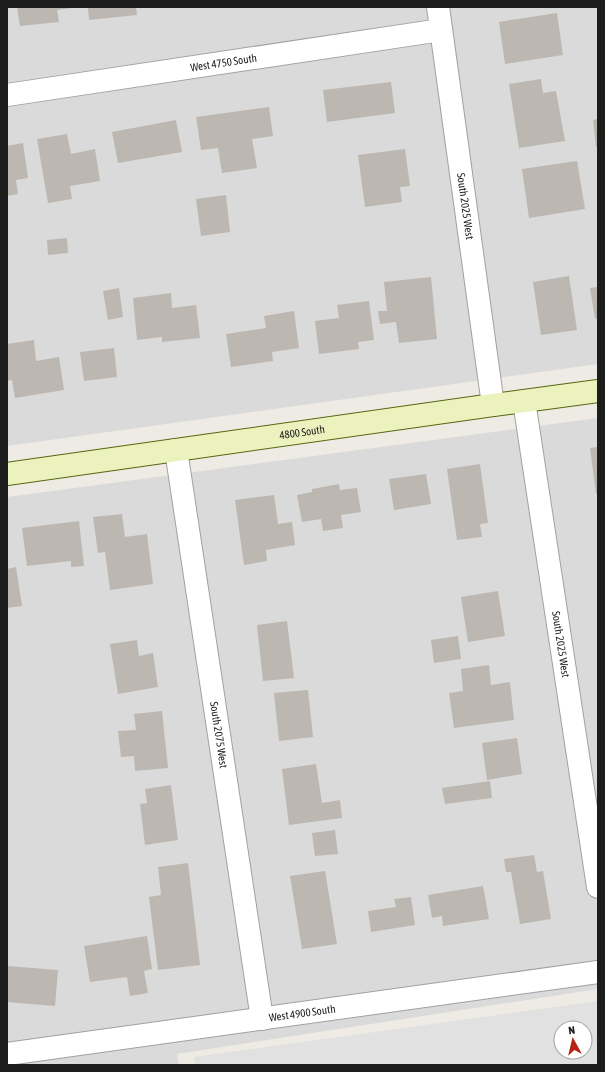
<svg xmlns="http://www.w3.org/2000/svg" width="605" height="1072" viewBox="0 0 605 1072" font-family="'Asap Condensed',sans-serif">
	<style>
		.residential { fill: #dbdada }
		.parking { fill: #e1e1e1; fill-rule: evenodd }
		.building { fill: #bdb7b1 }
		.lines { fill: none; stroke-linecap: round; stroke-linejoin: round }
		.street-casing { stroke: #a1a1a1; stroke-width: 24 }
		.secondary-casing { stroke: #576810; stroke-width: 24 }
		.street { stroke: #fff; stroke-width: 22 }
		.secondary { stroke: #ebf2bd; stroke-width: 22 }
		.labels { text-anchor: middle; stroke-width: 4; stroke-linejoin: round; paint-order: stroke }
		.street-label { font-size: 11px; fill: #1d1d1d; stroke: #fff }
	</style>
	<rect width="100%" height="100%" fill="#edebe4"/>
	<g class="residential">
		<path d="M 7,7 L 598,7 L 598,364 L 7,446 Z"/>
		<path d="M 598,418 L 598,989 L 177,1054 L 179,1065 L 7,1065 L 7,497 Z"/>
	</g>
	<path class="parking" d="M 598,1001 L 598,1065 L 195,1065 L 194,1057 ZM 561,1028 L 585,1028 L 585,1052 L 561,1052 Z"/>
	<g class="building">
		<path d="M 17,7 L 72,7 L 72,8 L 57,10 L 59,22 L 20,26 Z"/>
		<path d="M 88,7 L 136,7 L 137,15 L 89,20 Z"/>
		<path d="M 557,13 L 563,55 L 505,64 L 499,22 Z"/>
		<path d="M 541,79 L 543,93 L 556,91 L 565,141 L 519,148 L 509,84 Z"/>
		<path d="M 391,82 L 395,113 L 327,122 L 323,90 Z"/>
		<path d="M 269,107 L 273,136 L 252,139 L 257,168 L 222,173 L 218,148 L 201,150 L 196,117 Z"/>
		<path d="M 598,119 L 598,147 L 596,147 L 593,120 Z"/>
		<path d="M 176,120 L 182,152 L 118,163 L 112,132 Z"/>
		<path d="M 67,134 L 71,154 L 95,149 L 100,181 L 70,186 L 72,199 L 48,203 L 37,139 Z"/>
		<path d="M 23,143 L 28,178 L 16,180 L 18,194 L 7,196 L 7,146 Z"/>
		<path d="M 405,149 L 410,186 L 400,187 L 402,202 L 365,207 L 358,155 Z"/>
		<path d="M 577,161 L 585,209 L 529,218 L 522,169 Z"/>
		<path d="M 226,195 L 230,232 L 201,236 L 196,199 Z"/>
		<path d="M 67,238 L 68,253 L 48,255 L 47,240 Z"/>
		<path d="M 569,276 L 577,330 L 541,335 L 533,282 Z"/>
		<path d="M 431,277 L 437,339 L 399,343 L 396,322 L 380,324 L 378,311 L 387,311 L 384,282 Z"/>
		<path d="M 598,287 L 598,318 L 595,319 L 590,288 Z"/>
		<path d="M 119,288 L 123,317 L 108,320 L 103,291 Z"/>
		<path d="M 171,293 L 172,308 L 196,305 L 200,338 L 162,342 L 162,337 L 137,340 L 133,298 Z"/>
		<path d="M 369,301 L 374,340 L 358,342 L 359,349 L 319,354 L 315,321 L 339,318 L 337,305 Z"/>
		<path d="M 294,311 L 299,348 L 272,352 L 273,361 L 231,367 L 226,334 L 266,328 L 264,316 Z"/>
		<path d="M 34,340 L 36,361 L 59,357 L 64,390 L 15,398 L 12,380 L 7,381 L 7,344 Z"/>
		<path d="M 114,348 L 117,377 L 84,381 L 80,352 Z"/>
		<path d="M 598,447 L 598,493 L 596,494 L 590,448 Z"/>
		<path d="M 480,464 L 488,523 L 480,524 L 482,537 L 457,540 L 447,469 Z"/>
		<path d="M 426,474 L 431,504 L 394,510 L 389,479 Z"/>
		<path d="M 339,484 L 340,490 L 357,488 L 361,512 L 341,515 L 343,528 L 323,531 L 321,519 L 302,522 L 297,495 L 312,492 L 312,489 Z"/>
		<path d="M 274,495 L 278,524 L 292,522 L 295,545 L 266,550 L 267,561 L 244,565 L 235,500 Z"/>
		<path d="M 122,514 L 125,537 L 147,534 L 153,584 L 110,590 L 105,552 L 98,553 L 93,517 Z"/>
		<path d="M 79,521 L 84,566 L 71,567 L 71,561 L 27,566 L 22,528 Z"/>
		<path d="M 16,567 L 22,606 L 7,608 L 7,569 Z"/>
		<path d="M 498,591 L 505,636 L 468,642 L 461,597 Z"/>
		<path d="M 287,621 L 294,678 L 263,681 L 257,625 Z"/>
		<path d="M 458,636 L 461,659 L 434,663 L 431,640 Z"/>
		<path d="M 137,640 L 139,656 L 153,653 L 158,687 L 118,694 L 110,644 Z"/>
		<path d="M 489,665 L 491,685 L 510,682 L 514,720 L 454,728 L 449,693 L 463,691 L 461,669 Z"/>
		<path d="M 308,690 L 313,737 L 279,741 L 274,693 Z"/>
		<path d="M 162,711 L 168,768 L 135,771 L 134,756 L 121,757 L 118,731 L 136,730 L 134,714 Z"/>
		<path d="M 517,738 L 522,774 L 487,780 L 482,743 Z"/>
		<path d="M 316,764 L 322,803 L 340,800 L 342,818 L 289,825 L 282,769 Z"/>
		<path d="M 490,781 L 492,798 L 445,804 L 442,788 Z"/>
		<path d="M 171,785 L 178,840 L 145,845 L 140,804 L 147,803 L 145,789 Z"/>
		<path d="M 335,830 L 338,854 L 315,856 L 312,833 Z"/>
		<path d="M 534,855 L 537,872 L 543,871 L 551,919 L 520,924 L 511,872 L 506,872 L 504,859 Z"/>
		<path d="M 188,863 L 200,965 L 158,970 L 149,897 L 161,895 L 158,867 Z"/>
		<path d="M 325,871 L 337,944 L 302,949 L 290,876 Z"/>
		<path d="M 483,886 L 489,919 L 443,926 L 442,916 L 432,918 L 428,895 Z"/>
		<path d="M 411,897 L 415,925 L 371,932 L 368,911 L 396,907 L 394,899 Z"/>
		<path d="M 147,936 L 152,969 L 144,971 L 148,993 L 130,996 L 127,977 L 90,982 L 84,946 Z"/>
		<path d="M 7,966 L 58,970 L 55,1006 L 7,1002 Z"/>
	</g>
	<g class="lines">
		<defs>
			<g id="street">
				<path id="s1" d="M 438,7 L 493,405"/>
				<path id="s2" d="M 7,95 L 441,30"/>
				<path id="s3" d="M 524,401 L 598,887"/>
				<path id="s4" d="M 176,450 L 262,1019"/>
				<path id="s5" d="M 7,1054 L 598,972"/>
			</g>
			<g id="secondary">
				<path id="s6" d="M 7,474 L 176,450 L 493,405 L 524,401 L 598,391"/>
			</g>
		</defs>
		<use href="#street" class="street-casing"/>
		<use href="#secondary" class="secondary-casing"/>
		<use href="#street" class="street"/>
		<use href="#secondary" class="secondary"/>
	</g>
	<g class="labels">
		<g class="street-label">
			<text dy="4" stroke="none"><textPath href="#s2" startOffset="219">West 4750 South</textPath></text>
			<text dy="4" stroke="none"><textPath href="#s1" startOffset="201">South 2025 West</textPath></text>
			<text dy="4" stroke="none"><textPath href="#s6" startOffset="298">4800 South</textPath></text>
			<text dy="4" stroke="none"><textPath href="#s3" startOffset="246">South 2025 West</textPath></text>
			<text dy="4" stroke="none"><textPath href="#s4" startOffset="288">South 2075 West</textPath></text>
			<text dy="4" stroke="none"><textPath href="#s5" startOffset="298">West 4900 South</textPath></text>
		</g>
	</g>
	<rect width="605" height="1072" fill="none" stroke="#1d1d1d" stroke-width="16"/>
	<g transform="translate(573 1040) rotate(352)"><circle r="19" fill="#ffffff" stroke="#a5a5a5"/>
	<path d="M0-3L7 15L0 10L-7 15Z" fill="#b52315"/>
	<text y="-6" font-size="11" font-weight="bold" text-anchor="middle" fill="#1d1d1d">N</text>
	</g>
</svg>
